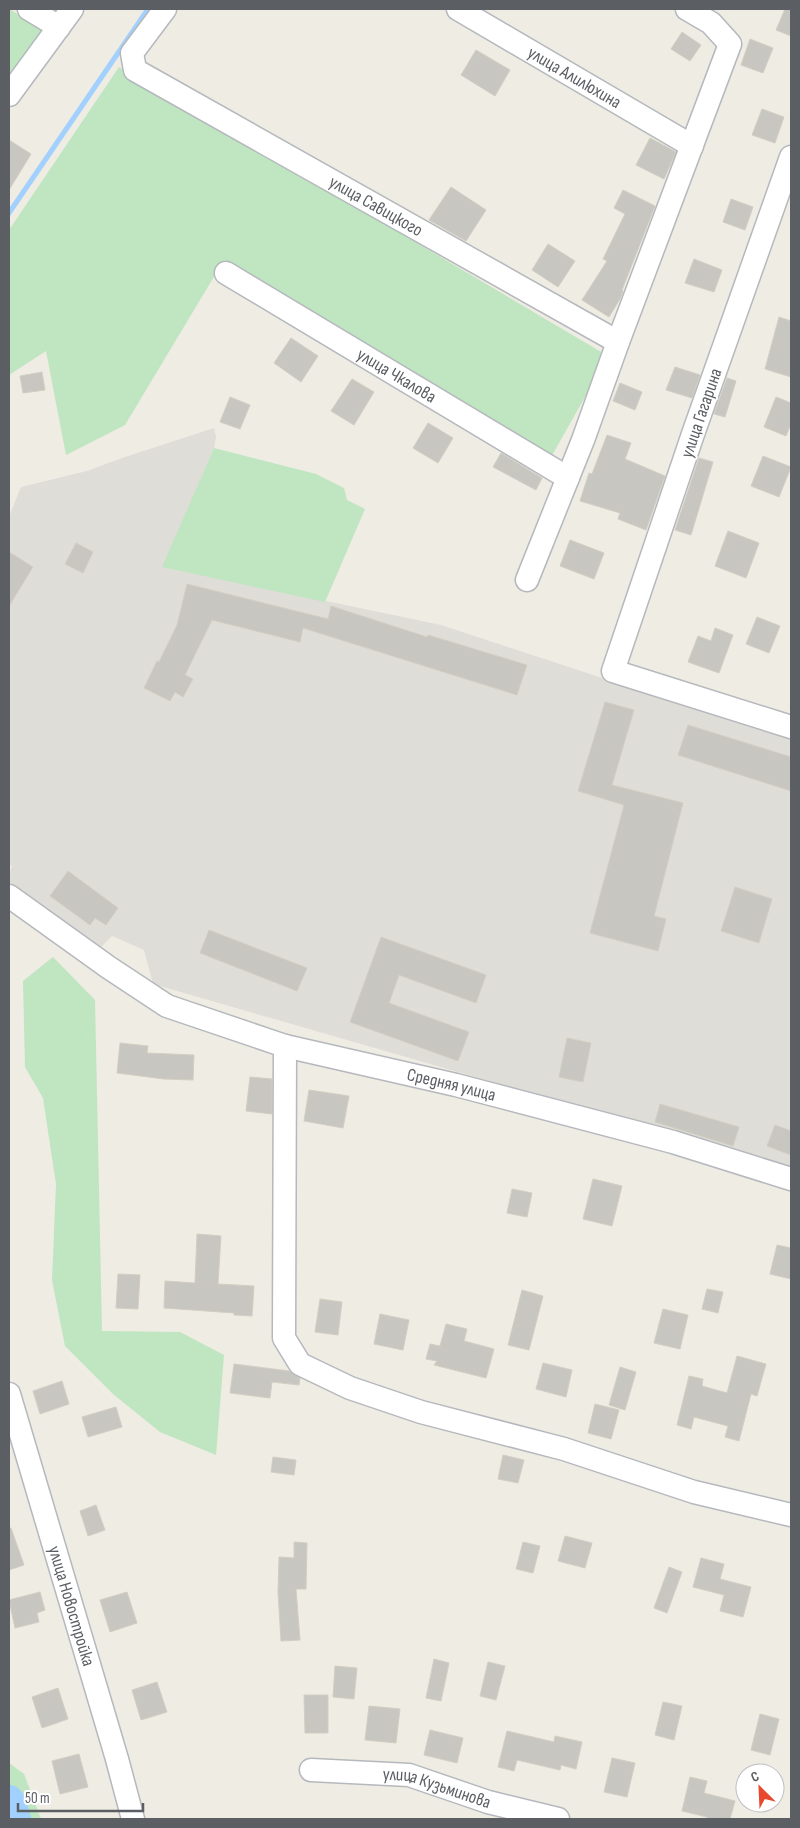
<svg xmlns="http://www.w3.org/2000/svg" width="800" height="1828" viewBox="0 0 800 1828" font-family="'Sofia Sans Condensed',sans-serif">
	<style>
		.industrial { fill: #dfddd7 }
		.green { fill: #bfe5c1 }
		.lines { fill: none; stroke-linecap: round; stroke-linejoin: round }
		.stream { stroke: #a2d0ff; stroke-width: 5 }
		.river { stroke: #a2d0ff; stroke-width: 30 }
		.building { fill: #c8c6c0; stroke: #d2cec1 }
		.minor-casing { stroke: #b5b8bd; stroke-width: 25 }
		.minor { stroke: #fff; stroke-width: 22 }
		.labels { text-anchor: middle; stroke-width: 4; stroke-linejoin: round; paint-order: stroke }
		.street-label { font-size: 18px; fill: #5b5e63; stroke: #fff }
	</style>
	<rect width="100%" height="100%" fill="#eeece3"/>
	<path class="industrial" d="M 214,428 L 216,437 L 214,448 L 163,567 L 441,625 L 791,740 L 791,1168 L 153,984 L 144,950 L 112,936 L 100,948 L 9,888 L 9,875 L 12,866 L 9,864 L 9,517 L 21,487 L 87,471 L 122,458 Z"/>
	<g class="green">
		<path d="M 9,9 L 41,28 L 43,39 L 9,85 Z"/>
		<path d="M 119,67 L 608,356 L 550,459 L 224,260 L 125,425 L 66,455 L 46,351 L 9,375 L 9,230 Z"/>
		<path d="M 214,448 L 316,474 L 344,488 L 347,500 L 365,509 L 325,602 L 162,567 Z"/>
		<path d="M 53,957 L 95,1000 L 102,1331 L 180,1332 L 224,1355 L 216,1455 L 160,1432 L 113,1394 L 65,1346 L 52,1280 L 56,1184 L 43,1098 L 25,1067 L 23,981 Z"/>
		<path d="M 9,1763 L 24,1774 L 41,1819 L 9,1819 Z"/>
	</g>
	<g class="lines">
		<path class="stream" d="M 9,213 L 148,9"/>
		<path class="river" d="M 9,1800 L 11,1803 L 16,1819"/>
	</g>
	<g class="building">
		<path d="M 785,9 L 791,9 L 791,36 L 776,30 Z"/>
		<path d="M 682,32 L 701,45 L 690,61 L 671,49 Z"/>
		<path d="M 750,39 L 773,48 L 763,73 L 741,65 Z"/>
		<path d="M 476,50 L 510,70 L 495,96 L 461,75 Z"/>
		<path d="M 762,109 L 784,117 L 775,143 L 752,135 Z"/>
		<path d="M 650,138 L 676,152 L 664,179 L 636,165 Z"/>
		<path d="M 9,140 L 31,154 L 9,190 Z"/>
		<path d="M 451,187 L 486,210 L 466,241 L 429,220 Z"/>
		<path d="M 623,190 L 655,206 L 622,290 L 623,291 L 620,299 L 609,317 L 582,300 L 607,261 L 603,259 L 625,214 L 614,208 Z"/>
		<path d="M 731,199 L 753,207 L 745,230 L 723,222 Z"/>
		<path d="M 548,244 L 575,261 L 558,287 L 532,270 Z"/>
		<path d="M 694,259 L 722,270 L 714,292 L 685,283 Z"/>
		<path d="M 779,317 L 791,321 L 791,377 L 765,369 Z"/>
		<path d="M 291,338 L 318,356 L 301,382 L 274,363 Z"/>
		<path d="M 675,367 L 700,375 L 692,398 L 666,390 Z"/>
		<path d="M 42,372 L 45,390 L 23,393 L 20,376 Z"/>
		<path d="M 727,378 L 736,381 L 725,417 L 714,414 Z"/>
		<path d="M 352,379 L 374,392 L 354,425 L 331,411 Z"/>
		<path d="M 620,383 L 642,392 L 635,410 L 613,401 Z"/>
		<path d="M 230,397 L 250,405 L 240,429 L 220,422 Z"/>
		<path d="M 776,397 L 791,403 L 791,424 L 786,436 L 764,427 Z"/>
		<path d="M 428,423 L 453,438 L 438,463 L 413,448 Z"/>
		<path d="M 607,435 L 631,443 L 625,459 L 665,476 L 646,530 L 618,519 L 620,513 L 580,501 L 589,473 L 592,474 Z"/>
		<path d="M 501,453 L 542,478 L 536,490 L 493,467 Z"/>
		<path d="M 763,456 L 791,467 L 779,497 L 751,486 Z"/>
		<path d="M 699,458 L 713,462 L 691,535 L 675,530 Z"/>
		<path d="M 728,531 L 759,543 L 746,578 L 715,566 Z"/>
		<path d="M 570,540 L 604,553 L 594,579 L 560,566 Z"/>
		<path d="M 76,543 L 93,552 L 83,573 L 65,564 Z"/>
		<path d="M 9,552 L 33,567 L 9,606 Z"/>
		<path d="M 187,584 L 328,619 L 331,606 L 427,637 L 428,635 L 527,665 L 517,695 L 303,628 L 300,642 L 212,620 L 185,675 L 193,679 L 183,697 L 175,692 L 170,701 L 144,688 L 157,661 L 159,662 L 177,625 Z"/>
		<path d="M 757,617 L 780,626 L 769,653 L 746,644 Z"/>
		<path d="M 715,628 L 733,635 L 719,673 L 688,662 L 698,636 L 711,641 Z"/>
		<path d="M 605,702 L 634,710 L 612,785 L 683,803 L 654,916 L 666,919 L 658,951 L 590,933 L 624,805 L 578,791 Z"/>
		<path d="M 688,725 L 791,757 L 791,791 L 678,755 Z"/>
		<path d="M 68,871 L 118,908 L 106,925 L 95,918 L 90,925 L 50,896 Z"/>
		<path d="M 735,887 L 772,899 L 759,943 L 721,931 Z"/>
		<path d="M 209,930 L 307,968 L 297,991 L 200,953 Z"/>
		<path d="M 381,937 L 486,975 L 476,1003 L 399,975 L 389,1003 L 469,1032 L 458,1061 L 350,1022 Z"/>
		<path d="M 567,1038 L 591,1043 L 583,1082 L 559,1077 Z"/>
		<path d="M 120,1043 L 148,1046 L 147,1053 L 194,1055 L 193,1080 L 164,1079 L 117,1073 Z"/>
		<path d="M 250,1077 L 272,1079 L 272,1114 L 246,1111 Z"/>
		<path d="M 309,1090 L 349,1096 L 343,1128 L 304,1121 Z"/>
		<path d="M 660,1104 L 739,1127 L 733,1146 L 655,1122 Z"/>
		<path d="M 775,1125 L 791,1131 L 791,1155 L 767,1146 Z"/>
		<path d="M 593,1179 L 622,1186 L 612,1226 L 583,1219 Z"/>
		<path d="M 512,1189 L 532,1193 L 527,1217 L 507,1213 Z"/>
		<path d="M 197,1234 L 221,1236 L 218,1284 L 254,1286 L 252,1316 L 234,1315 L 234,1313 L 164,1308 L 165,1281 L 195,1283 Z"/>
		<path d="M 777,1245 L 791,1248 L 791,1279 L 770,1274 Z"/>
		<path d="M 118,1274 L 140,1275 L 138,1309 L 116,1308 Z"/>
		<path d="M 707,1289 L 723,1292 L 718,1313 L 702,1309 Z"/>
		<path d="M 522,1290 L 543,1296 L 529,1350 L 508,1345 Z"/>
		<path d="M 320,1299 L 342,1302 L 338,1335 L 315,1332 Z"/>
		<path d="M 663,1309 L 688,1315 L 680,1349 L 654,1343 Z"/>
		<path d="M 380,1314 L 409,1320 L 403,1350 L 374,1344 Z"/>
		<path d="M 446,1324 L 467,1329 L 464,1341 L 494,1349 L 486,1378 L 434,1365 L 437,1361 L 426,1359 L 430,1344 L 440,1346 Z"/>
		<path d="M 737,1356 L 766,1364 L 757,1396 L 751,1394 L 739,1441 L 725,1437 L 728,1426 L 694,1417 L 691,1429 L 677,1425 L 689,1376 L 703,1379 L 702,1386 L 727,1393 Z"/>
		<path d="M 543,1363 L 572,1370 L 566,1397 L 536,1389 Z"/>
		<path d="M 234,1364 L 289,1371 L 300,1378 L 299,1385 L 272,1382 L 270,1398 L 230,1393 Z"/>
		<path d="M 620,1367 L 636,1372 L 625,1410 L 609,1405 Z"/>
		<path d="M 62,1381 L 69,1404 L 40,1414 L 33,1391 Z"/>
		<path d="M 595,1404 L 619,1410 L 611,1439 L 588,1433 Z"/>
		<path d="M 116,1407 L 122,1427 L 88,1437 L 82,1417 Z"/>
		<path d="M 503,1455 L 524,1460 L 518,1483 L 498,1479 Z"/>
		<path d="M 273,1457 L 296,1460 L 294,1475 L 271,1472 Z"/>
		<path d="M 96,1505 L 105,1530 L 88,1536 L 80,1511 Z"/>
		<path d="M 9,1528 L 11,1528 L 24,1565 L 9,1570 Z"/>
		<path d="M 565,1536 L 592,1543 L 585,1568 L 558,1561 Z"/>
		<path d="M 294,1542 L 307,1543 L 306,1589 L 296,1589 L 300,1640 L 281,1641 L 278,1592 L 279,1557 L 294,1558 Z"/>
		<path d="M 523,1542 L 540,1546 L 533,1573 L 516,1569 Z"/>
		<path d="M 701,1558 L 724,1564 L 720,1579 L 751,1587 L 743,1617 L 720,1611 L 724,1595 L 693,1587 Z"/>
		<path d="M 669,1567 L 682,1572 L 667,1613 L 654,1608 Z"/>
		<path d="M 40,1592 L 45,1610 L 37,1613 L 39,1622 L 15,1628 L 9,1600 Z"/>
		<path d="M 127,1592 L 137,1623 L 110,1632 L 100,1600 Z"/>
		<path d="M 434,1659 L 449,1663 L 441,1701 L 426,1698 Z"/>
		<path d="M 488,1662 L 505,1666 L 496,1700 L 480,1696 Z"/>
		<path d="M 335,1666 L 357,1668 L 354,1699 L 333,1697 Z"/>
		<path d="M 157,1682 L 167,1712 L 141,1720 L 132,1690 Z"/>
		<path d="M 58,1688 L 68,1719 L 42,1728 L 32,1697 Z"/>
		<path d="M 304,1695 L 328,1695 L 328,1733 L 305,1733 Z"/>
		<path d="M 663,1702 L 682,1706 L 674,1740 L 655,1735 Z"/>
		<path d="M 369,1706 L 400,1709 L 396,1743 L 365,1740 Z"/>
		<path d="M 760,1714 L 779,1719 L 770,1755 L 751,1750 Z"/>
		<path d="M 430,1730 L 463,1738 L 457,1763 L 424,1755 Z"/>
		<path d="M 507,1731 L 554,1742 L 555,1736 L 582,1742 L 576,1769 L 561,1765 L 560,1770 L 517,1760 L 514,1771 L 498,1767 Z"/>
		<path d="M 79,1754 L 88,1787 L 60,1794 L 52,1761 Z"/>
		<path d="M 612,1758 L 635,1763 L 627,1797 L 604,1792 Z"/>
		<path d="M 690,1777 L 707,1781 L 704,1793 L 735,1801 L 730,1819 L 707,1819 L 707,1817 L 682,1811 Z"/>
	</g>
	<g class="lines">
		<defs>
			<g id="minor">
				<path d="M 29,9 L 59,27"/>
				<path id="s1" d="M 165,9 L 132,53 L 135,70 L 618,342"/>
				<path id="s2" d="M 458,9 L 692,146"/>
				<path d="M 9,95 L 72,9"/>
				<path d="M 791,157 L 693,434 L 613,671 L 791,727"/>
				<path id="s3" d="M 226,273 L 568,478"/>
				<path d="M 527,580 L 583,440 L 618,342 L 730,44 L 711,23 L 687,9"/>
				<path id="s4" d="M 9,896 L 108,967 L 167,1006 L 285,1046 L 456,1085 L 673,1142 L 791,1179"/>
				<path d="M 285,1046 L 284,1338 L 300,1364 L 350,1388 L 421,1412 L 564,1449 L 694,1492 L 791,1515"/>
				<path id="s5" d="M 9,1394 L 117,1759 L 133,1819"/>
				<path id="s6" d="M 311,1770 L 409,1775 L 488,1802 L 558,1819"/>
			</g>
		</defs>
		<use href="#minor" class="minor-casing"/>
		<use href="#minor" class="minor"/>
	</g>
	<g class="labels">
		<g class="street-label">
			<text dy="6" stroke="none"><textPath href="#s2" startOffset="135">улица Алилюхина</textPath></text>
			<text dy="6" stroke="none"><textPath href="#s1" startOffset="349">улица Савицкого</textPath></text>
			<text dy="6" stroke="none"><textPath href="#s3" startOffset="199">улица Чкалова</textPath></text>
			<text transform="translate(701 413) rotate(-71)" y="6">улица Гагарина</text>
			<text dy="6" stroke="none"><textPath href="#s4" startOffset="488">Средняя улица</textPath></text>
			<text dy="6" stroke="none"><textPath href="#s5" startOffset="221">улица Новостройка</textPath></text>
			<text dy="6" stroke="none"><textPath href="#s6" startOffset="128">улица Кузьминова</textPath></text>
		</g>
	</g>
	<rect width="800" height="1828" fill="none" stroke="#5b5e63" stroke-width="20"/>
	<g transform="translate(760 1788) rotate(336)"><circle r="24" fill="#ffffff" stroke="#bdbfc1"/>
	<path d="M0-4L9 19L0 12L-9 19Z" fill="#e8492e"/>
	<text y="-8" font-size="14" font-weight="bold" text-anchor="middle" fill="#5b5e63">С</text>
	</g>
	<path d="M18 1803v8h125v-8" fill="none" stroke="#5b5e63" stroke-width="2.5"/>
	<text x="25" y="1803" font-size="15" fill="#5b5e63" stroke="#ffffff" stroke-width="4" paint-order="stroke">50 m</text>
</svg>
